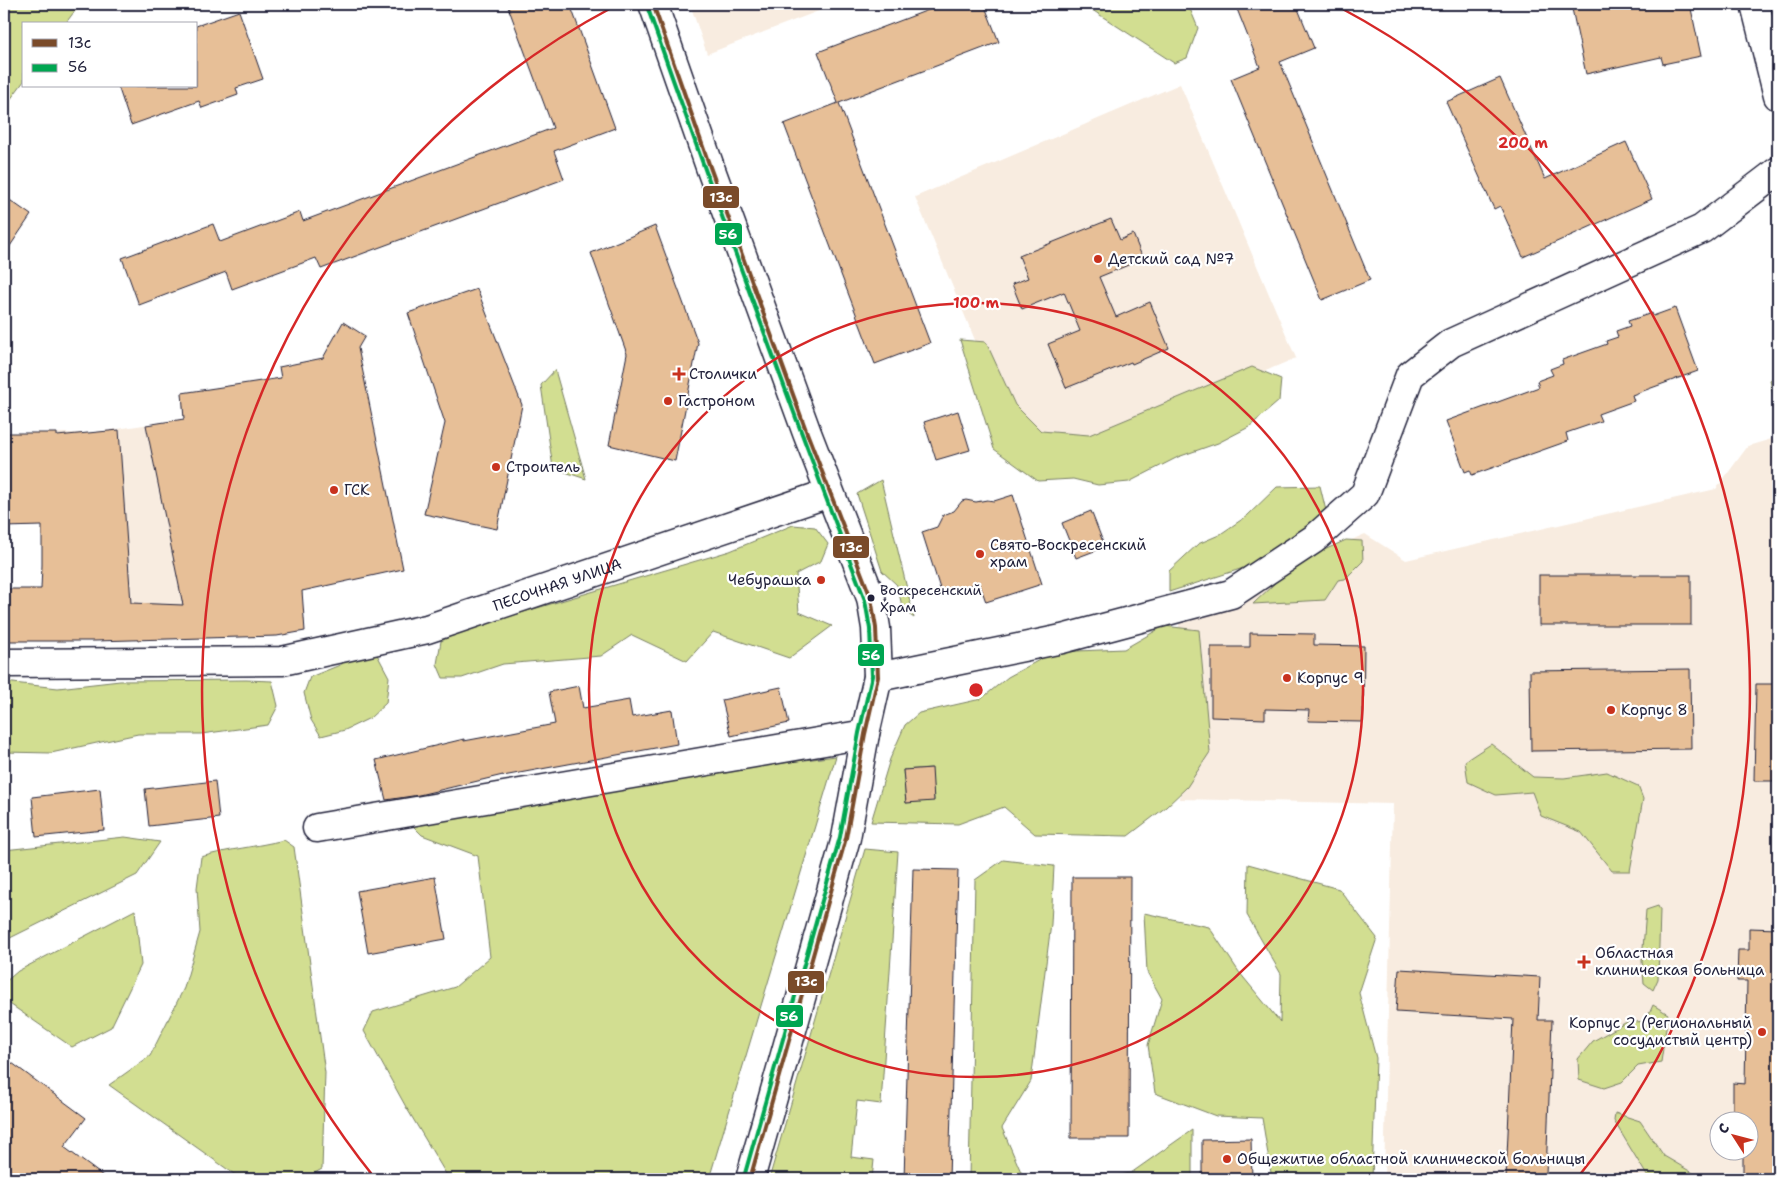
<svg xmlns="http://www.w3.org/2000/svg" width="1782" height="1183" viewBox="0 0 1782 1183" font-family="'Shantell Sans',sans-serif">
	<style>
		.built { fill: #f8ece0; fill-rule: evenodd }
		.green { fill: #d2de91; stroke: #7a8066; fill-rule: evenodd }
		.building { fill: #e7bf97; stroke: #22223b }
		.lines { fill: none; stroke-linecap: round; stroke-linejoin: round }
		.street-casing { stroke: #22223b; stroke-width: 31 }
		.secondary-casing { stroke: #22223b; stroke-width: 31 }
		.street { stroke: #fff; stroke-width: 28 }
		.secondary { stroke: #fff; stroke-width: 28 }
		.bus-1-casing { stroke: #fff; stroke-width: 8 }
		.bus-2-casing { stroke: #fff; stroke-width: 8 }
		.bus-1 { stroke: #7a4b2a; stroke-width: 4 }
		.bus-2 { stroke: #00a651; stroke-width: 4 }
		.ring { fill: none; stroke: #d62828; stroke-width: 2.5 }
		.poi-dot { fill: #c8321e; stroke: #fff; stroke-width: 2 }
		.bus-dot { fill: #22223b; stroke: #fff; stroke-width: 2 }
		.labels { text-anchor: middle; stroke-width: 4.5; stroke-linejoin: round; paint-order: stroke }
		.bus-label { font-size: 14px; fill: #22223b; stroke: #fff; text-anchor: start }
		.poi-label { font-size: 15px; fill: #22223b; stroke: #fff; text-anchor: start }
		.street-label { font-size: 15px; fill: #22223b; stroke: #fff }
		.centre { fill: #d62828; stroke: #fff; stroke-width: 2.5 }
		.ring-label { font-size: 15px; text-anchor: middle; font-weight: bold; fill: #d62828; stroke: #fff; stroke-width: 4.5; stroke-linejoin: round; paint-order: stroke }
		.line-badge { stroke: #fff; stroke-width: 2 }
		.badge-label { font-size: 14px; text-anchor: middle; font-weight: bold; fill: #fff }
	</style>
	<rect width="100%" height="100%" fill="#fff"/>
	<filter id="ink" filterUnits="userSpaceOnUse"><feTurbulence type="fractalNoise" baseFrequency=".02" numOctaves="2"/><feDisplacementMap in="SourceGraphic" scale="10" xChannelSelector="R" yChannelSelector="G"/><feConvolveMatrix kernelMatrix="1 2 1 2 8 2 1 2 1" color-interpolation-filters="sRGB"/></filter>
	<g filter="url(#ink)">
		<g class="built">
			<path d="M 690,4 L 828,4 L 829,7 L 707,54 Z"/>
			<path d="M 1180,84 L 1296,358 L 1030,471 L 915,197 Z"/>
			<path d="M 254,382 L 302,591 L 305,631 L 95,641 L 89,462 L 4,462 L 4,433 L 91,433 L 183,419 L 182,393 Z"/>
			<path d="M 1778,437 L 1778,1179 L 1384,1179 L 1393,804 L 1180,799 L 1179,615 L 1365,534 L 1406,560 L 1716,489 L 1748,446 ZM 1720,1120 L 1750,1120 L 1750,1150 L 1720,1150 Z"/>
		</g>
		<g class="green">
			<path d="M 4,4 L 80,4 L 65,24 L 24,24 L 24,81 L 4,108 Z"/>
			<path d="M 1083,4 L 1188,4 L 1198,28 L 1187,58 L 1174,63 Z"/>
			<path d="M 960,340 L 986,342 L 1015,405 L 1041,431 L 1089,435 L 1252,367 L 1281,379 L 1279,401 L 1249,427 L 1218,443 L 1178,457 L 1129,482 L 1098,485 L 1073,479 L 1038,481 L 994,449 Z"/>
			<path d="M 555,370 L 586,479 L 553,468 L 541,385 Z"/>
			<path d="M 1778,375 L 1778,421 L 1770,380 Z"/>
			<path d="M 881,480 L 914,618 L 903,610 L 897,585 L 882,571 L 857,494 Z"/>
			<path d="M 1320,486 L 1327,515 L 1293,535 L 1256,564 L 1169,592 L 1169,571 L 1198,544 L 1219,535 L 1247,516 L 1277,487 Z"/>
			<path d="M 793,525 L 815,527 L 828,544 L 821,561 L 796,574 L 799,612 L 832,626 L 789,658 L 713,632 L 687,661 L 632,635 L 601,656 L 503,664 L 462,678 L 443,678 L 437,664 L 441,641 L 466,629 L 730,551 Z"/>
			<path d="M 1346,540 L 1362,541 L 1363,561 L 1345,579 L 1338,580 L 1325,600 L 1253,604 L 1296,563 Z"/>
			<path d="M 1164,626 L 1199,630 L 1210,752 L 1187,787 L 1166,807 L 1128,836 L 1035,834 L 1004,807 L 958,824 L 871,822 L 890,759 L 905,725 L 919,713 L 981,699 L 1008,677 L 1054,652 L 1124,649 ZM 931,768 L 934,800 L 906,803 L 903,770 Z"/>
			<path d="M 373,647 L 389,677 L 386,703 L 370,718 L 345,730 L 321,736 L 311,720 L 304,693 L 310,677 L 340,665 L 354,655 Z"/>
			<path d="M 246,680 L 272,681 L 278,706 L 268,725 L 201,734 L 138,734 L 51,753 L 4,752 L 4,682 L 58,688 L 120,681 Z"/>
			<path d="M 1491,744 L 1533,777 L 1564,778 L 1607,772 L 1638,786 L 1643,799 L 1630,871 L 1612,871 L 1581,832 L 1541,816 L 1532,792 L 1496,795 L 1468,782 L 1465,761 Z"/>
			<path d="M 836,756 L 709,1179 L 449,1179 L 406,1107 L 364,1031 L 373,1012 L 455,987 L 490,957 L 478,856 L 422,835 L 410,823 L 642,781 Z"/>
			<path d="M 125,837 L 160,842 L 137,875 L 4,941 L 4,850 Z"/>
			<path d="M 284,840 L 294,847 L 325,1073 L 322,1169 L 304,1179 L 241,1179 L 109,1085 L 150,1056 L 184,988 L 200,932 L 197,888 L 201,857 C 228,849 256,847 284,840 Z"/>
			<path d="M 865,849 L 898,852 L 881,1104 L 857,1101 L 851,1157 L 874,1160 L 872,1179 L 769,1179 Z"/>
			<path d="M 1003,860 L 1054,866 L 1051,924 L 1031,1081 L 1002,1128 L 1024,1179 L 969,1179 L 975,880 Z"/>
			<path d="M 1248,864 L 1339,889 L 1377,938 L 1359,993 L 1376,1058 L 1372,1179 L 1272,1179 L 1262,1118 L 1216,1116 L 1155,1093 L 1148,1045 L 1162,999 L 1147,972 L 1144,913 L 1209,927 L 1239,972 L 1280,1022 L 1281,974 L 1247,915 Z"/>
			<path d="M 1658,906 L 1660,910 L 1658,979 L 1653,990 L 1644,983 L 1642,961 L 1646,910 Z"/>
			<path d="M 135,910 L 141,965 L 111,1027 L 72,1047 L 4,1000 L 4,983 L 18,971 Z"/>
			<path d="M 1653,1005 L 1668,1014 L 1661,1062 L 1638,1066 L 1622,1082 L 1604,1088 L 1579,1080 L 1578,1059 L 1593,1041 L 1625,1023 L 1646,1021 Z"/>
			<path d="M 1615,1113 L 1640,1121 L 1664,1156 L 1693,1173 L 1696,1179 L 1649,1179 L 1614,1121 Z"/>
			<path d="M 1192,1130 L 1192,1179 L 1095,1179 L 1131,1173 Z"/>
		</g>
		<g class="building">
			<path d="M 507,4 L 570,4 L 615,128 L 554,151 L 564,179 L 321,269 L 316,258 L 232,289 L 226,272 L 139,305 L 122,258 L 213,224 L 220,242 L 300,212 L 303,221 L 553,128 Z"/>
			<path d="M 944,4 L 984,4 L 999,42 L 839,103 L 930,343 L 875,364 L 784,124 L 838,103 L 818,52 Z"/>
			<path d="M 1235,4 L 1296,4 L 1314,48 L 1280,62 L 1370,280 L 1322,300 L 1231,79 L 1260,67 Z"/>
			<path d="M 1571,4 L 1690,4 L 1701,56 L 1663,64 L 1661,57 L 1586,74 Z"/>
			<path d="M 239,11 L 263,79 L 236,88 L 238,95 L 202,108 L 199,101 L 131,125 L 118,86 L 196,86 L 196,26 Z"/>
			<path d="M 1500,78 L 1545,179 L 1626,142 L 1652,199 L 1523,257 L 1500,206 L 1494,209 L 1446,102 Z"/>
			<path d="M 4,196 L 31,215 L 4,255 Z"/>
			<path d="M 1111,219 L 1120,240 L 1133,234 L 1143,259 L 1099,277 L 1116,317 L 1150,302 L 1169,348 L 1132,364 L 1131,362 L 1066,388 L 1048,344 L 1080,331 L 1064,292 L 1022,309 L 1012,284 L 1028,278 L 1019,256 Z"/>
			<path d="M 655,226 L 698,343 L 675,461 L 609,445 L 627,354 L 591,253 Z"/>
			<path d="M 477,289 L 522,405 L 497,529 L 424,514 L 445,423 L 408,313 Z"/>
			<path d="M 1675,308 L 1698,371 L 1632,395 L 1634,401 L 1598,414 L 1601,421 L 1566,433 L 1568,441 L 1472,475 L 1470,470 L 1465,472 L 1446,421 L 1539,387 L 1537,381 L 1553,375 L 1550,369 L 1563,364 L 1562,360 L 1607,344 L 1606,341 L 1618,337 L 1616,331 L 1630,326 L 1628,321 L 1652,313 L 1653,316 Z"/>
			<path d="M 343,322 L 365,336 L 358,348 L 403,569 L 302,591 L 305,631 L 277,636 L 95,641 L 4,641 L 4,589 L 41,589 L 42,565 L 42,526 L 4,527 L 4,433 L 57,433 L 57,436 L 119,430 L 131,603 L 183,605 L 146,425 L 184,419 L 182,393 L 281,378 L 279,367 L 323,358 Z"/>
			<path d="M 958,411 L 970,450 L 936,460 L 924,422 Z"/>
			<path d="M 1013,495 L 1042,584 L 986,602 L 979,582 L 942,595 L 922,532 L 937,527 L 943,515 L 954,511 L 962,501 L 966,500 L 976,502 L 987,500 L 994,501 Z"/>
			<path d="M 1091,511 L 1105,547 L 1076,558 L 1062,523 Z"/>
			<rect x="1539" y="575" width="152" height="50"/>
			<path d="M 1250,633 L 1314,634 L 1314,645 L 1364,646 L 1363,722 L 1308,721 L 1309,710 L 1265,709 L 1265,719 L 1211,717 L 1211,647 L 1250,647 Z"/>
			<path d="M 1690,669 L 1691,749 L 1531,751 L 1530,671 Z"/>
			<path d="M 1756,684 L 1778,684 L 1778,781 L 1754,781 Z"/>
			<path d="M 579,686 L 583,708 L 629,700 L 632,717 L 672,710 L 677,744 L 503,776 L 503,775 L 419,795 L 386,800 L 376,760 L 464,739 L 464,741 L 555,724 L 549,692 Z"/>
			<path d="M 781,687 L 789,723 L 731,736 L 722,700 Z"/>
			<path d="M 932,768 L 934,801 L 906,803 L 903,770 Z"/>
			<path d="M 215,781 L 219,818 L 149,826 L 145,789 Z"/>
			<path d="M 100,789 L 104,830 L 36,837 L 32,797 Z"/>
			<path d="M 913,869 L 958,870 L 949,1179 L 904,1179 Z"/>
			<path d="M 435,877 L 446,939 L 368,953 L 357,891 Z"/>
			<path d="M 1072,877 L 1130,877 L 1129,1138 L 1071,1138 Z"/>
			<path d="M 1749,928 L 1778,929 L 1778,1179 L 1743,1179 L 1743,1151 L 1732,1151 L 1750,1150 L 1750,1120 L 1733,1120 L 1733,1083 L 1745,1084 L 1747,981 L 1737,981 L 1738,950 L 1749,950 Z"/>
			<path d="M 1399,969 L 1540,977 L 1538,1020 L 1552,1020 L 1546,1174 L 1538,1174 L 1537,1179 L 1506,1179 L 1513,1019 L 1396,1012 Z"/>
			<path d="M 4,1057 L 86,1118 L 64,1147 L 107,1179 L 4,1179 Z"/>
			<path d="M 1251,1139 L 1252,1179 L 1202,1179 L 1202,1140 Z"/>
		</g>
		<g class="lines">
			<defs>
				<g id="street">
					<path d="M 1755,4 L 1778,96"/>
					<path id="s1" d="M 4,663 L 282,661 L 427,629 L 829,493"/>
					<path d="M 878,677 L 1062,639 L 1231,594 L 1314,539 L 1365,494 L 1410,375 L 1451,343 L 1702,229 L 1778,171"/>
					<path d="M 317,828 L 865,734"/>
				</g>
				<path id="secondary" d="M 653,4 L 710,167 L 807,433 L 871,598 L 876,628 L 878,677 L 865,734 L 846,838 L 750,1179"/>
			</defs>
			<use href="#street" class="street-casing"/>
			<use href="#secondary" class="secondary-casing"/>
			<use href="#street" class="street"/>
			<use href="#secondary" class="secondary"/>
			<defs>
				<path id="bus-1" d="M 653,4 L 710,167 L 807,433 L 871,598 L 876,628 L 878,677 L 865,734 L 846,838 L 750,1179"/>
				<path id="bus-2" d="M 647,6 C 717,205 789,403 865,600 L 870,629 L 872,676 L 859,733 L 840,837 L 744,1177"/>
			</defs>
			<use href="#bus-1" class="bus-1-casing"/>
			<use href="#bus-2" class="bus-2-casing"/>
			<use href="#bus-1" class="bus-1"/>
			<use href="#bus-2" class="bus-2"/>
		</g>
	</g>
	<g class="ring">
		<circle cx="976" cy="690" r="387"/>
		<path d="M374 1177A774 774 0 0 1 613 7M1339 7A774 774 0 0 1 1578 1177"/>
	</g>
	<g class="poi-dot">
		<circle cx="1098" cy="259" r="5"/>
		<path d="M676.5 366.5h5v5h5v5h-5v5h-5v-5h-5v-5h5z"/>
		<circle cx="668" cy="401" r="5"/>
		<circle cx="496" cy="467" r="5"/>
		<circle cx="334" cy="490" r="5"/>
		<circle cx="980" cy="554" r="5"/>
		<circle cx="821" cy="580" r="5"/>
		<circle cx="1287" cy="678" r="5"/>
		<circle cx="1611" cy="710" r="5"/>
		<path d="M1581.5 954.5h5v5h5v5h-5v5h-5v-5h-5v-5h5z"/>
		<circle cx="1762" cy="1032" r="5"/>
		<circle cx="1227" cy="1159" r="5"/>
	</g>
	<circle class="bus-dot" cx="871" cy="598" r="4.5"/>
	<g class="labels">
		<g class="bus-label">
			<text x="880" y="595">Воскресенский<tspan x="880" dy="17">Храм</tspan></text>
		</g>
		<g class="poi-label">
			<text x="1108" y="264">Детский сад №7</text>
			<text x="689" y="379">Столички</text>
			<text x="678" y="406">Гастроном</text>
			<text x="506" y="472">Строитель</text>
			<text x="344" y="495">ГСК</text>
			<text x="990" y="550">Свято-Воскресенский<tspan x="990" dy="17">храм</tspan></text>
			<text x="811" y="585" text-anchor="end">Чебурашка</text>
			<text x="1297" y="683">Корпус 9</text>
			<text x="1621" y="715">Корпус 8</text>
			<text x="1595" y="958">Областная<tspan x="1595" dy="17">клиническая больница</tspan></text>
			<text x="1752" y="1028" text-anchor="end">Корпус 2 (Региональный<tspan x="1752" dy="17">сосудистый центр)</tspan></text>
			<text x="1237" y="1164">Общежитие областной клинической больницы</text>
		</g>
		<g class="street-label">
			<text dy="5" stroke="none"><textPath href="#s1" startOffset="564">ПЕСОЧНАЯ УЛИЦА</textPath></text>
		</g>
	</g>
	<circle cx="976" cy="690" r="8" class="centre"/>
	<g class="ring-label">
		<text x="1523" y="148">200 m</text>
		<text x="976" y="308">100 m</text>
	</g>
	<g class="line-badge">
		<rect x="702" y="185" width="38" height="24" rx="5" fill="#7a4b2a"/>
		<rect x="714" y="222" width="29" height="24" rx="5" fill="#00a651"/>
		<rect x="832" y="535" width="38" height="24" rx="5" fill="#7a4b2a"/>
		<rect x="857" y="643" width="28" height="24" rx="5" fill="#00a651"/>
		<rect x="787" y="970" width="38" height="24" rx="5" fill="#7a4b2a"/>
		<rect x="775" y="1004" width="29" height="24" rx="5" fill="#00a651"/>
	</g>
	<g class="badge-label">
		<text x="721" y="202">13с</text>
		<text x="728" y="239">56</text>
		<text x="851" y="552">13с</text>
		<text x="871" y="660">56</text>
		<text x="806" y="986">13с</text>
		<text x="789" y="1021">56</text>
	</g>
	<rect width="1782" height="1183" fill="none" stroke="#fff" stroke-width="20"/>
	<rect x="10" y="10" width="1762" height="1163" fill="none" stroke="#22223b" stroke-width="2" filter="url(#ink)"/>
	<rect x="22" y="22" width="175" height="65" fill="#ffffff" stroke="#a7a7b1"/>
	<rect x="32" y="39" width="25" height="8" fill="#7a4b2a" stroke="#a7a7b1"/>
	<text x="68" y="48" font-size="15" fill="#22223b">13с</text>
	<rect x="32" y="64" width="25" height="8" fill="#00a651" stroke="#a7a7b1"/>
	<text x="68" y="72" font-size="15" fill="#22223b">56</text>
	<g transform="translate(1734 1136) rotate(306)"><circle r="24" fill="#ffffff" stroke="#a7a7b1"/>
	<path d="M0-4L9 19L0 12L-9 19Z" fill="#c8321e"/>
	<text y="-8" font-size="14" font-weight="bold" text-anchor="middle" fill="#22223b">С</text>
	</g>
</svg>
